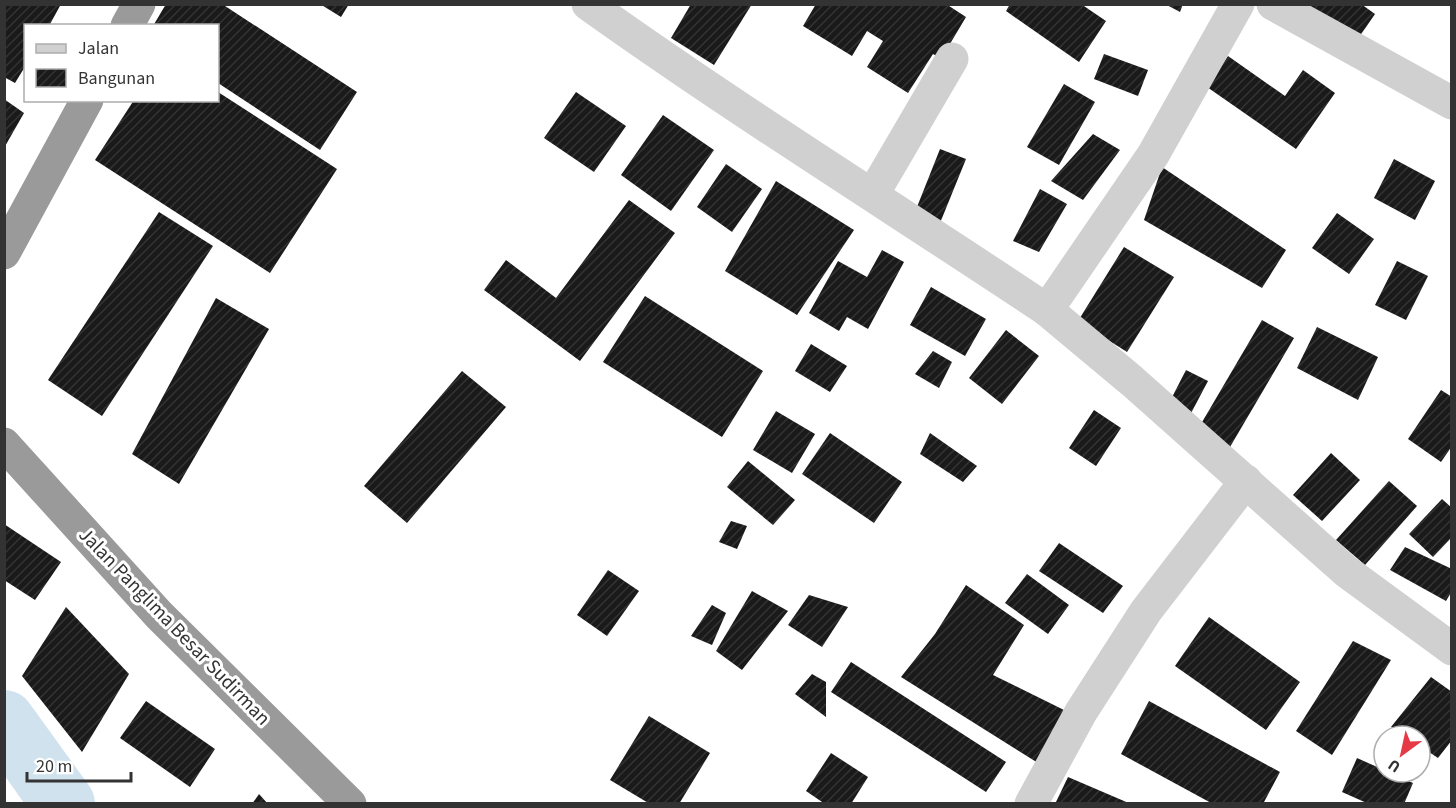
<svg xmlns="http://www.w3.org/2000/svg" width="1456" height="808" viewBox="0 0 1456 808" font-family="'Source Sans 3',sans-serif">
	<style>
		.water { fill: #cfe2ee }
		.lines { fill: none; stroke-linecap: round; stroke-linejoin: round }
		.river { stroke: #cfe2ee; stroke-width: 62 }
		.building { fill: url(#building-hatch) }
		.minor { stroke: #d0d0d0; stroke-width: 33 }
		.highway { stroke: #9a9a9a; stroke-width: 33 }
		.labels { text-anchor: middle; stroke-width: 6; stroke-linejoin: round; paint-order: stroke }
		.street-label { font-size: 20px; fill: #333; stroke: #fff }
	</style>
	<defs>
		<pattern id="building-hatch" width="6" height="6" patternUnits="userSpaceOnUse" patternTransform="scale(1.5)"><rect width="6" height="6" fill="#1a1a1a"/><path d="M-1 1l2-2M0 6l6-6M5 7l2-2" fill="none" stroke="#333"/></pattern>
	</defs>
	<rect width="100%" height="100%" fill="#fff"/>
	<path class="water" d="M 4,708 L 5,708 L 37,803 L 24,803 L 5,776 Z"/>
	<g class="lines">
		<path class="river" d="M 4,721 L 64,804"/>
	</g>
	<g class="building">
		<path d="M 4,4 L 61,4 L 49,26 L 26,26 L 26,65 L 15,83 L 4,77 Z"/>
		<path d="M 166,4 L 222,4 L 357,92 L 320,150 L 218,83 L 218,26 L 153,26 Z"/>
		<path d="M 320,4 L 349,4 L 341,17 Z"/>
		<path d="M 691,4 L 752,4 L 714,65 L 671,38 Z"/>
		<path d="M 816,4 L 946,4 L 966,17 L 941,59 L 933,54 L 908,93 L 867,67 L 883,41 L 867,31 L 852,56 L 803,26 Z"/>
		<path d="M 1010,4 L 1081,4 L 1106,21 L 1079,62 L 1006,11 Z"/>
		<path d="M 1165,4 L 1183,4 L 1180,12 Z"/>
		<path d="M 1298,4 L 1361,4 L 1375,14 L 1355,43 Z"/>
		<path d="M 1104,54 L 1148,70 L 1138,96 L 1094,79 Z"/>
		<path d="M 1228,56 L 1285,96 L 1303,70 L 1335,93 L 1296,149 L 1207,87 Z"/>
		<path d="M 1064,84 L 1095,102 L 1059,165 L 1027,147 Z"/>
		<path d="M 218,92 L 337,169 L 270,273 L 95,160 L 134,100 L 218,100 Z"/>
		<path d="M 576,92 L 626,126 L 594,172 L 544,138 Z"/>
		<path d="M 4,99 L 24,113 L 4,148 Z"/>
		<path d="M 663,115 L 714,150 L 671,211 L 621,175 Z"/>
		<path d="M 1093,134 L 1120,150 L 1083,200 L 1051,181 Z"/>
		<path d="M 940,149 L 966,159 L 940,223 L 915,212 Z"/>
		<path d="M 1394,159 L 1435,181 L 1415,220 L 1374,198 Z"/>
		<path d="M 726,164 L 762,189 L 732,232 L 697,207 Z"/>
		<path d="M 1162,167 L 1286,250 L 1262,288 L 1144,220 Z"/>
		<path d="M 776,181 L 854,230 L 797,315 L 725,271 Z"/>
		<path d="M 1040,189 L 1067,204 L 1039,252 L 1013,241 Z"/>
		<path d="M 629,200 L 675,233 L 580,361 L 484,290 L 506,260 L 556,298 Z"/>
		<path d="M 159,212 L 213,246 L 102,416 L 48,380 Z"/>
		<path d="M 1337,213 L 1374,239 L 1349,274 L 1312,248 Z"/>
		<path d="M 1124,247 L 1174,277 L 1127,352 L 1078,321 Z"/>
		<path d="M 882,250 L 904,262 L 868,329 L 847,317 L 839,331 L 809,313 L 838,261 L 867,277 Z"/>
		<path d="M 1397,261 L 1428,276 L 1406,320 L 1375,305 Z"/>
		<path d="M 931,287 L 986,319 L 965,356 L 910,325 Z"/>
		<path d="M 645,296 L 763,371 L 722,437 L 603,362 Z"/>
		<path d="M 216,298 L 269,329 L 179,484 L 132,454 Z"/>
		<path d="M 1262,320 L 1294,338 L 1230,447 L 1198,429 Z"/>
		<path d="M 1317,327 L 1378,357 L 1358,400 L 1297,368 Z"/>
		<path d="M 1006,330 L 1039,356 L 1002,404 L 969,378 Z"/>
		<path d="M 811,344 L 847,366 L 830,392 L 795,371 Z"/>
		<path d="M 933,351 L 952,362 L 939,388 L 915,374 Z"/>
		<path d="M 1186,370 L 1208,381 L 1189,417 L 1168,405 Z"/>
		<path d="M 462,371 L 506,407 L 407,523 L 364,486 Z"/>
		<path d="M 1441,390 L 1452,397 L 1452,446 L 1441,462 L 1408,439 Z"/>
		<path d="M 1094,410 L 1121,428 L 1096,466 L 1069,448 Z"/>
		<path d="M 776,411 L 815,434 L 792,473 L 753,450 Z"/>
		<path d="M 830,433 L 902,482 L 874,523 L 802,474 Z"/>
		<path d="M 930,433 L 977,466 L 963,482 L 920,454 Z"/>
		<path d="M 1331,453 L 1360,480 L 1322,521 L 1293,495 Z"/>
		<path d="M 748,461 L 795,500 L 773,525 L 727,487 Z"/>
		<path d="M 1389,481 L 1417,506 L 1365,565 L 1336,540 Z"/>
		<path d="M 1442,499 L 1452,508 L 1452,537 L 1433,557 L 1409,534 Z"/>
		<path d="M 731,521 L 747,526 L 737,549 L 719,542 Z"/>
		<path d="M 4,524 L 61,562 L 35,600 L 4,580 Z"/>
		<path d="M 1059,543 L 1123,586 L 1103,613 L 1039,571 Z"/>
		<path d="M 1405,547 L 1452,569 L 1452,591 L 1446,601 L 1390,570 Z"/>
		<path d="M 608,570 L 639,591 L 607,636 L 577,615 Z"/>
		<path d="M 1027,574 L 1069,605 L 1048,634 L 1005,603 Z"/>
		<path d="M 966,585 L 1024,625 L 993,675 L 1064,710 L 1038,763 L 901,677 L 935,634 Z"/>
		<path d="M 752,591 L 788,611 L 742,670 L 716,651 Z"/>
		<path d="M 809,595 L 848,607 L 822,647 L 788,625 Z"/>
		<path d="M 712,605 L 726,613 L 712,645 L 691,636 Z"/>
		<path d="M 66,607 L 129,674 L 82,752 L 22,676 Z"/>
		<path d="M 1209,617 L 1300,682 L 1266,730 L 1175,666 Z"/>
		<path d="M 1353,641 L 1391,660 L 1332,755 L 1296,731 Z"/>
		<path d="M 851,662 L 1006,762 L 986,792 L 831,692 Z"/>
		<path d="M 812,674 L 826,682 L 826,717 L 795,694 Z"/>
		<path d="M 1431,677 L 1452,692 L 1452,740 L 1438,758 L 1420,746 L 1420,736 L 1404,736 L 1391,727 Z"/>
		<path d="M 146,701 L 215,749 L 190,787 L 120,738 Z"/>
		<path d="M 1149,701 L 1280,772 L 1263,804 L 1213,804 L 1121,754 Z"/>
		<path d="M 649,716 L 710,753 L 679,804 L 650,804 L 610,780 Z"/>
		<path d="M 831,753 L 868,777 L 851,804 L 825,804 L 806,791 Z"/>
		<path d="M 1357,758 L 1413,783 L 1404,804 L 1369,804 L 1342,792 Z"/>
		<path d="M 1068,777 L 1131,804 L 1055,804 Z"/>
		<path d="M 259,794 L 268,804 L 252,804 Z"/>
	</g>
	<g class="lines">
		<g class="minor">
			<path d="M 588,4 C 738,111 894,208 1047,310"/>
			<path d="M 1238,4 L 1153,155 L 1047,310 L 1132,381 L 1347,572 L 1452,649"/>
			<path d="M 1273,4 L 1452,103"/>
			<path d="M 873,194 L 952,59"/>
			<path d="M 1031,804 L 1081,712 L 1146,611 L 1246,481"/>
		</g>
		<g class="highway">
			<path d="M 127,26 L 139,4"/>
			<path d="M 4,253 L 87,100"/>
			<path d="M 4,444 L 159,615 L 350,804"/>
		</g>
	</g>
	<g class="labels">
		<g class="street-label">
			<text transform="translate(175 626) rotate(46)" y="7">Jalan Panglima Besar Sudirman</text>
		</g>
	</g>
	<rect width="1456" height="808" fill="none" stroke="#333333" stroke-width="12"/>
	<rect x="24" y="24" width="195" height="78" fill="#ffffff" stroke="#adadad" stroke-width="1.5"/>
	<rect x="36" y="44" width="30" height="9" fill="#d0d0d0" stroke="#adadad" stroke-width="1.5"/>
	<text x="78" y="54" font-size="18" fill="#333333">Jalan</text>
	<rect x="36" y="69" width="30" height="18" fill="url(#building-hatch)" stroke="#adadad" stroke-width="1.5"/>
	<text x="78" y="84" font-size="18" fill="#333333">Bangunan</text>
	<g transform="translate(1402 754) rotate(213)"><circle r="28" fill="#ffffff" stroke="#adadad" stroke-width="1.5"/>
	<path d="M0-4.5L10 22L0 15L-10 22Z" fill="#e63946"/>
	<text y="-9" font-size="16" font-weight="bold" text-anchor="middle" fill="#333333">U</text>
	</g>
	<path d="M27 772v9h104v-9" fill="none" stroke="#333333" stroke-width="3"/>
	<text x="36" y="772" font-size="18" fill="#333333" stroke="#ffffff" stroke-width="4.5" paint-order="stroke">20 m</text>
</svg>
